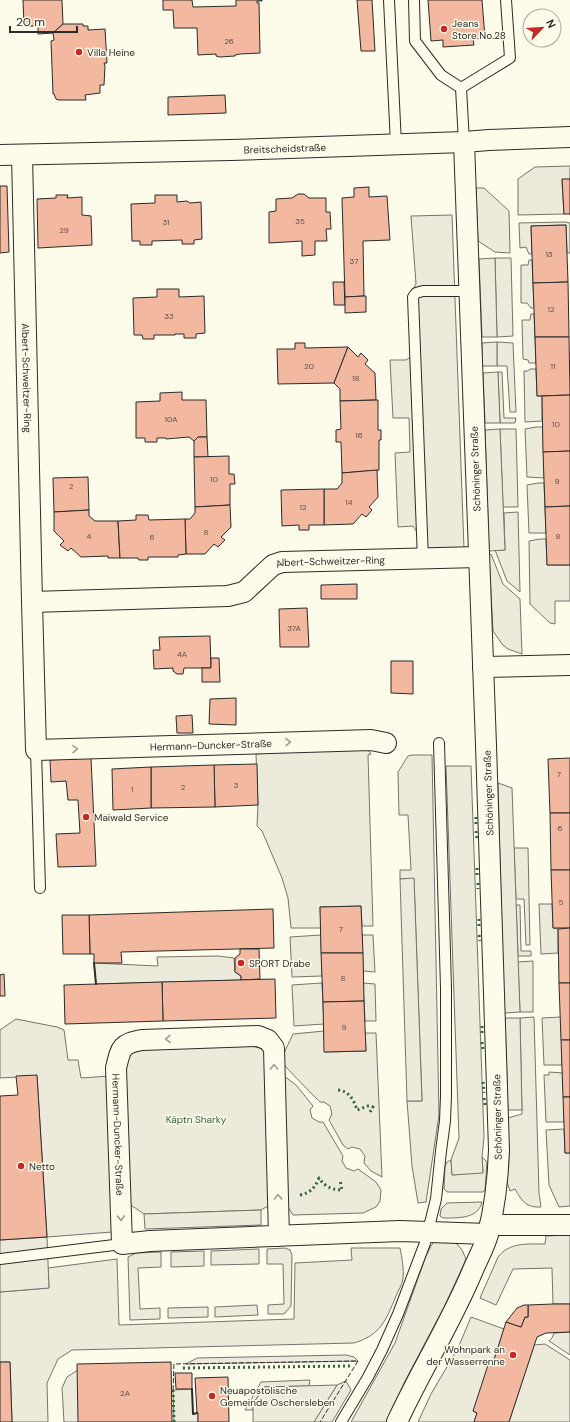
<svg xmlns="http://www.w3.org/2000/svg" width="570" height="1422" viewBox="0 0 570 1422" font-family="'DM Sans',sans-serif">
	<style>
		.green { fill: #ecebdb; stroke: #74746e }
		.parking { fill: #eceadb; stroke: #74746e }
		.building { fill: #f2b8a0; stroke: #2b2b2b }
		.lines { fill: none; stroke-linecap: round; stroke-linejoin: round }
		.service-casing { stroke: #2b2b2b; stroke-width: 12 }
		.minor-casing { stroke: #2b2b2b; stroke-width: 22 }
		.service { stroke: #fdfbea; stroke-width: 10 }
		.minor { stroke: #fdfbea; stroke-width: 20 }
		.hedge { stroke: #34623c; stroke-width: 3; stroke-dasharray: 2 3; stroke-linecap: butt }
		.fence { stroke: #2b2b2b; stroke-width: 1; stroke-dasharray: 5 2; stroke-linecap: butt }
		.wall { stroke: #2b2b2b; stroke-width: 2 }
		.oneway { stroke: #9e9d94 }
		.poi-dot { fill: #c62828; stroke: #fdfbea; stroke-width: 1.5 }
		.labels { text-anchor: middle; stroke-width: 3; stroke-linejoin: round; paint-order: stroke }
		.number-label { font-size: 8px; fill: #5d4e48 }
		.poi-label { font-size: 10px; fill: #2b2b2b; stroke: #fdfbea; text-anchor: start }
		.street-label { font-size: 10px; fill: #2b2b2b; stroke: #fdfbea }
		.park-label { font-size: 10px; fill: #34623c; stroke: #fdfbea }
	</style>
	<rect width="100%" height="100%" fill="#fdfbea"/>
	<g class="green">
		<path d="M 570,166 L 570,179 L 562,180 L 564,214 L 518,215 L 518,179 L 535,167 Z"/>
		<path d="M 476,188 L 484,188 L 509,211 L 510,253 L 495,252 L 478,241 Z"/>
		<path d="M 565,222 L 570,223 L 570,253 L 567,253 L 566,225 L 531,226 L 532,254 L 529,254 L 526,247 L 520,248 L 519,223 Z"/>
		<path d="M 495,258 L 511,258 L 513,336 L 497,337 Z"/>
		<path d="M 529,260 L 532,260 L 534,308 L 531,308 L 527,303 L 521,303 L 521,265 L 528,265 Z"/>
		<path d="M 531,314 L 534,314 L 536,363 L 529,363 L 528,360 L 523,359 L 522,320 L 530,320 Z"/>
		<path d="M 497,342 L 513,343 L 516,412 L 510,412 L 507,366 L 497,366 Z"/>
		<path d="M 530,369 L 536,369 L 537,396 L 542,396 L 542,421 L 525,422 L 524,371 L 528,371 Z"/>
		<path d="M 498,372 L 502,372 L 504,418 L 516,418 L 515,423 L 500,423 Z"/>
		<path d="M 536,427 L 543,427 L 544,478 L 527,477 L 525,429 Z"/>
		<path d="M 500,429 L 516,429 L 518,507 L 503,507 Z"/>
		<path d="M 538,483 L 544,483 L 546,533 L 529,533 L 527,485 Z"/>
		<path d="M 518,512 L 520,592 L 507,581 L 495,550 L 505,550 L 504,513 Z"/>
		<path d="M 540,539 L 546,539 L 547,565 L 570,565 L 570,601 L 555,601 L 555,624 L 550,623 L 530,604 L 529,541 Z"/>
		<path d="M 491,554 L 503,584 L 520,599 L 522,654 L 508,649 L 502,644 L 493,631 L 489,556 Z"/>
		<path d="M 275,749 L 368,750 L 371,754 L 368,755 L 373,926 L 362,926 L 361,906 L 320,907 L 321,928 L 291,928 L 288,898 L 282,878 L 262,831 L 257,826 L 258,805 L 256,754 L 272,753 Z"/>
		<path d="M 412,755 L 432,755 L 439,1115 L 426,1202 L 418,1203 L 412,1166 L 407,1101 L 422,1101 L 414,879 L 400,879 L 400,870 L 411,870 L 408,815 L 399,815 L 398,772 L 408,756 Z"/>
		<path d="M 514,848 L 528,848 L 530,945 L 526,945 L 524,899 L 516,899 Z"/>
		<path d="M 539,904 L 552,904 L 553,928 L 558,929 L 558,953 L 541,954 Z"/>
		<path d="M 516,905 L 520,905 L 521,951 L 531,951 L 531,956 L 518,956 Z"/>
		<path d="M 321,935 L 322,976 L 292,977 L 290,937 Z"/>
		<path d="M 362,935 L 373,935 L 375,972 L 363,971 Z"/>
		<path d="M 218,956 L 234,958 L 235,972 L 241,976 L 241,980 L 96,984 L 94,963 L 158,966 L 157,957 Z"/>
		<path d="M 533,961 L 533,1012 L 520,1012 L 518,962 Z"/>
		<path d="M 322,983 L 324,1024 L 294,1026 L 292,985 Z"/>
		<path d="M 363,983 L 375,984 L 376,1021 L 365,1021 Z"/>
		<path d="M 534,1017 L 539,1193 L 541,1207 C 526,1208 522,1201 515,1189 L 510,1191 L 507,1182 L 509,1152 L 508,1118 L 522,1114 L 520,1018 Z"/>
		<path d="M 561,1017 L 562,1065 L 544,1065 L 542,1018 Z"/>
		<path d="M 16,1019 L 57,1027 L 64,1030 L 68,1060 L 78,1060 L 81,1078 L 110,1076 L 112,1232 L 47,1237 L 37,1076 L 0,1078 L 0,1030 Z"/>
		<path d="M 324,1031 L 325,1052 L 366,1051 L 365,1033 L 376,1033 L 382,1177 L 371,1171 L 364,1163 L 365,1156 L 360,1149 L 352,1147 L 348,1149 L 343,1145 L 329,1120 L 332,1114 L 330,1106 L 324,1102 L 320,1102 C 315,1097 284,1066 283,1063 C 281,1056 290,1041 293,1034 Z"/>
		<path d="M 251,1046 L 260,1048 L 265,1053 L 270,1205 L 261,1210 L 144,1214 L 128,1203 L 124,1064 L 132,1053 L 138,1049 Z"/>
		<path d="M 549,1072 L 563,1073 L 564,1122 L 546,1122 L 544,1075 L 549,1075 Z"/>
		<path d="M 284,1076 L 296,1085 L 313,1106 L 310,1110 L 312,1118 L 319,1122 L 323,1122 L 343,1156 L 342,1161 L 346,1168 L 354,1171 L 358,1169 L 376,1182 L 381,1190 L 380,1201 L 376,1207 L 363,1213 L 293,1215 L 286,1204 Z"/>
		<path d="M 564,1129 L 565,1153 L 570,1153 L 570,1206 L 559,1207 L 549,1185 L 546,1130 Z"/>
		<path d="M 482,1157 L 487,1162 L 485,1190 L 483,1192 L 447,1192 L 444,1189 L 445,1166 L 447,1162 L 451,1160 L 452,1175 L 483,1172 Z"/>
		<path d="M 482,1202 C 478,1219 458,1218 443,1218 L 440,1216 L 441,1209 L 447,1203 Z"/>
		<path d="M 570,1235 L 570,1304 L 553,1304 L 552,1268 L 513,1269 L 496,1305 L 480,1298 L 498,1257 C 509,1242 529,1244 545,1244 L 546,1236 Z"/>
		<path d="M 435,1240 L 451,1241 L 457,1244 L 462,1250 L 466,1259 L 463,1266 L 444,1307 L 405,1381 L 386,1422 L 351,1422 L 395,1343 L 426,1256 L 431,1246 Z"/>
		<path d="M 285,1248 L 290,1250 L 292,1255 L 291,1306 L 284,1314 L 268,1314 L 268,1305 L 284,1304 L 283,1264 L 267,1264 L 267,1249 Z"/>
		<path d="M 351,1248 L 400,1248 C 402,1258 404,1269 403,1279 C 402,1285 398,1291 396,1296 C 386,1320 381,1335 354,1343 L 72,1350 L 58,1359 L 47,1383 L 48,1422 L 12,1422 L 10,1362 L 0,1362 L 0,1292 L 49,1288 L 48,1268 L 117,1259 L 119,1325 L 294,1319 L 295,1263 L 352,1260 Z"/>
		<path d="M 259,1249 L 259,1264 L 211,1265 L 211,1251 Z"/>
		<path d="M 204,1251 L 204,1266 L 171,1267 L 171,1252 Z"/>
		<path d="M 161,1252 L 161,1267 L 138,1268 L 140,1309 L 160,1308 L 160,1319 L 130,1320 L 128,1257 L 136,1253 Z"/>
		<path d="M 257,1305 L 258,1315 L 215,1317 L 215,1307 Z"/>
		<path d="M 208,1307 L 208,1317 L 168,1318 L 168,1308 Z"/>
		<path d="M 471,1317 L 504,1329 L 492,1366 L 473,1411 L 477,1413 L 474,1422 L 418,1422 L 431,1394 L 458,1348 Z"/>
		<path d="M 570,1332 L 570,1355 L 549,1341 L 552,1338 L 554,1333 Z"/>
		<path d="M 545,1344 L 570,1360 L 570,1422 L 509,1422 L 534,1345 Z"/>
		<path d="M 346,1355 L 354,1357 L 358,1361 L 186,1364 L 197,1358 Z"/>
		<path d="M 81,1368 L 80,1422 L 64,1422 L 62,1388 L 67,1377 Z"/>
		<path d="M 310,1380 L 309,1386 L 264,1387 L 253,1404 L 253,1410 L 245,1410 L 261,1382 Z"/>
		<path d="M 346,1381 L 351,1390 L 332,1422 L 314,1422 L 337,1385 Z"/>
		<path d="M 192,1389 L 193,1414 L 198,1413 L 198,1422 L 174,1422 L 173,1390 Z"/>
	</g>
	<g class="parking">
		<path d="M 452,215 L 464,549 L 429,550 L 413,526 L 398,527 L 395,453 L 410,452 L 409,418 L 393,418 L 390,360 L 406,360 L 412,356 L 409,297 L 416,284 L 411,216 Z"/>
		<path d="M 495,258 L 497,337 L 482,337 L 479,259 Z"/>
		<path d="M 497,342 L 497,366 L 482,366 L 482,343 Z"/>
		<path d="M 498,372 L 500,423 L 485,423 L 483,373 Z"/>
		<path d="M 500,429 L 505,550 L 489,551 L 485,430 Z"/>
		<path d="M 446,766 L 471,766 L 484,1137 L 482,1157 L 483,1173 L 452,1175 L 451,1160 L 459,1138 Z"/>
		<path d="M 498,783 L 512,788 L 520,1012 L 504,1013 Z"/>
		<path d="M 414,878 L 422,1101 L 407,1101 L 400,879 Z"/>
		<path d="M 505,1018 L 520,1018 L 522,1110 L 508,1110 Z"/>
		<path d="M 261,1210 L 261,1225 L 145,1229 L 144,1214 Z"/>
		<path d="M 47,1237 L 49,1288 L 0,1292 L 0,1240 Z"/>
		<path d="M 337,1385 L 314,1422 L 253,1422 L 253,1404 L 264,1387 Z"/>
	</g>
	<g class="building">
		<path d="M 23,0 L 62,0 L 63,24 L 53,33 L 38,34 L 38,26 L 24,26 Z"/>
		<path d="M 163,0 L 192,0 L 193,7 L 236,6 L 236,0 L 262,0 L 262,1 L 257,1 L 257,3 L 259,3 L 260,53 L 240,54 L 235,55 L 235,56 L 220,57 L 216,56 L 216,54 L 198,55 L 197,28 L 174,28 L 173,10 L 163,10 Z"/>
		<path d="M 357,0 L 372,0 L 375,51 L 361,51 Z"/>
		<path d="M 428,0 L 482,0 L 485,38 L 473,39 L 474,45 L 443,47 L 443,40 L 431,41 Z"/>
		<path d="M 63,24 L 83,24 L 83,26 L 88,26 L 88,30 L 105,29 L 107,63 L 104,63 L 105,66 L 104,85 L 100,85 L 100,93 L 85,95 L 86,100 L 59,100 L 56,99 L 54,94 L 53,94 L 51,41 L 54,40 L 53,33 Z"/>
		<path d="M 225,95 L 226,113 L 168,115 L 168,97 Z"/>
		<path d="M 562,179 L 570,179 L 570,214 L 564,214 Z"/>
		<path d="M 0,186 L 7,186 L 9,252 L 0,253 Z"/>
		<path d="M 369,187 L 369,197 L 387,196 L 390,240 L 363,241 L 364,296 L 345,297 L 342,198 L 354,197 L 354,188 Z"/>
		<path d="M 298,194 L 304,194 L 309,198 L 326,198 L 326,212 L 330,212 L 331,229 L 326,229 L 327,241 L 315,241 L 315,255 L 302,256 L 302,241 L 269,243 L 269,212 L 276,211 L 276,199 L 292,198 Z"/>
		<path d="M 56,195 L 68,195 L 67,198 L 82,197 L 82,215 L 91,216 L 92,245 L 38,248 L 37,199 L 56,198 Z"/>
		<path d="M 155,195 L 177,195 L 177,202 L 187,201 L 190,203 L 201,202 L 202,239 L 194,240 L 194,244 L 182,244 L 182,240 L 152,241 L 152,245 L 140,245 L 140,241 L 132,241 L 131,204 L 155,203 Z"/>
		<path d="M 566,225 L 568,282 L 533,283 L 531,226 Z"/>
		<path d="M 333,282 L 344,282 L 345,305 L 334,305 Z"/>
		<path d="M 568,282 L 569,337 L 535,337 L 533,283 Z"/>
		<path d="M 157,289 L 179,289 L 179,297 L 204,296 L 205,333 L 196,334 L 196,338 L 184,338 L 184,334 L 175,334 L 175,335 L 154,335 L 154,339 L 143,339 L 142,335 L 134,335 L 133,298 L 157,297 Z"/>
		<path d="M 364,296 L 366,296 L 366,312 L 345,313 L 345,297 Z"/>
		<path d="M 535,337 L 569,337 L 570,395 L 537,396 Z"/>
		<path d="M 295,343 L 305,343 L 305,348 L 348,347 L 334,383 L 278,384 L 277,349 L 295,349 Z"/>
		<path d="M 348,347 L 358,357 L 361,353 L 368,360 L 365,364 L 375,373 L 376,400 L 340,401 L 340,389 L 334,383 Z"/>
		<path d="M 182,392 L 182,400 L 206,400 L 207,437 L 198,437 L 194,441 L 189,437 L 166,439 L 166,438 L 157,438 L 157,442 L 145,442 L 145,438 L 136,438 L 136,402 L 160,401 L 160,393 Z"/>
		<path d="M 570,395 L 570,451 L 543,452 L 542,396 Z"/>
		<path d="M 378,400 L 378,430 L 381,430 L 381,440 L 379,440 L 379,470 L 342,473 L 341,442 L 336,442 L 336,430 L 341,429 L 340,401 Z"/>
		<path d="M 198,437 L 207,437 L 208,457 L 194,457 L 194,441 Z"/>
		<path d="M 570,451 L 570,506 L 545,507 L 543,452 Z"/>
		<path d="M 229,456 L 229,474 L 234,474 L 235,484 L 230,484 L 230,505 L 195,507 L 194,457 Z"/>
		<path d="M 377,470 L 378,497 L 369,507 L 372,510 L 366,517 L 362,514 L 353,524 L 324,525 L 324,489 L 337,489 L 342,483 L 342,473 Z"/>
		<path d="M 88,477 L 89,510 L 54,512 L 53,478 Z"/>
		<path d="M 324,489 L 324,525 L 309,525 L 309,530 L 299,530 L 299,525 L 282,526 L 281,490 Z"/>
		<path d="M 230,505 L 231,527 L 221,537 L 225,540 L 218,547 L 214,544 L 205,554 L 186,554 L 185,519 L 190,519 L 195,513 L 195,507 Z"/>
		<path d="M 570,506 L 570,565 L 547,565 L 545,507 Z"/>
		<path d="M 89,510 L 89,516 L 95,521 L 118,521 L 120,558 L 108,558 L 108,556 L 81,557 L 71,548 L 68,551 L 60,545 L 64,541 L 54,531 L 54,512 Z"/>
		<path d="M 136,515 L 148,515 L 149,520 L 185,519 L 186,554 L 178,555 L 178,557 L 148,557 L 148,560 L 139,560 L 138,558 L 120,558 L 118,521 L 136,520 Z"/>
		<path d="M 357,584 L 357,599 L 321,599 L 321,585 Z"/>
		<path d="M 307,608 L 309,647 L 280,647 L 279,609 Z"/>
		<path d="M 210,636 L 211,668 L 184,668 L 183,674 L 177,674 L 173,671 L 173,668 L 154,669 L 153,650 L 160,650 L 159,637 Z"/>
		<path d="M 211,658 L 219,658 L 220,682 L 202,682 L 202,668 L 211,668 Z"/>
		<path d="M 391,661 L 413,661 L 413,694 L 391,693 Z"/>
		<path d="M 236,698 L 236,725 L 209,724 L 210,699 Z"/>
		<path d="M 192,715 L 193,733 L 177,733 L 176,716 Z"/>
		<path d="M 91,758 L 96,866 L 58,867 L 56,834 L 80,833 L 78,800 L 68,800 L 66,781 L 51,782 L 50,760 Z"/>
		<path d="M 570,758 L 570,813 L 550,813 L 548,759 Z"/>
		<path d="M 257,764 L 258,805 L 215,807 L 214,765 Z"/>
		<path d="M 214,765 L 215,807 L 151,808 L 151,767 Z"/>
		<path d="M 151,767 L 151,808 L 113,810 L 112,769 Z"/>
		<path d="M 550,813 L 570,813 L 570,870 L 551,870 Z"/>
		<path d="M 551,870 L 570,870 L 570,928 L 553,928 Z"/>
		<path d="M 361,906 L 363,953 L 321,953 L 320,907 Z"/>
		<path d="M 273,909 L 274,948 L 121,952 L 122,963 L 94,963 L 94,954 L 90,954 L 89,915 Z"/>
		<path d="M 62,915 L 89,915 L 90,954 L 63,954 Z"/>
		<path d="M 570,928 L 570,983 L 559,983 L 558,929 Z"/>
		<path d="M 240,949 L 259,949 L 260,979 L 241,980 L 241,976 L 235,972 L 235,958 L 240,954 Z"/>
		<path d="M 321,953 L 363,953 L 364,1001 L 323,1002 Z"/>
		<path d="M 4,974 L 5,996 L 0,996 L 0,975 Z"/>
		<path d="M 275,979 L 276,1018 L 163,1021 L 162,982 Z"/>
		<path d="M 162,982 L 163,1021 L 65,1024 L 64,985 Z"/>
		<path d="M 559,983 L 570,983 L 570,1040 L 561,1040 Z"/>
		<path d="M 364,1001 L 366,1051 L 324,1052 L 323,1002 Z"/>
		<path d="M 561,1040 L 570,1040 L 570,1097 L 563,1097 Z"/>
		<path d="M 37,1075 L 47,1237 L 0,1240 L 0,1096 L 18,1095 L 16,1076 Z"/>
		<path d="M 563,1097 L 570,1097 L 570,1153 L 565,1153 Z"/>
		<path d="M 553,1304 L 570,1304 L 570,1332 L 546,1333 L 537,1337 L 509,1422 L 474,1422 L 477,1413 L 473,1411 L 488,1365 L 492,1366 L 506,1322 L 521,1327 L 525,1317 L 528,1317 L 528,1305 Z"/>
		<path d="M 524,1305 L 528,1305 L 528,1317 L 525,1317 L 521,1327 L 506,1322 L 517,1308 Z"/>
		<path d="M 0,1362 L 10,1362 L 12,1422 L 0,1422 Z"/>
		<path d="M 171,1362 L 172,1422 L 78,1422 L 77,1364 Z"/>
		<path d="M 175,1373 L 192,1373 L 192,1389 L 176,1389 Z"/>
		<path d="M 228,1377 L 229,1422 L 198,1422 L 198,1413 L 197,1413 L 195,1378 Z"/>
	</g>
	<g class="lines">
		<defs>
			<g id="service">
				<path d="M 389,0 L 396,144"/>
				<path d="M 414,0 L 415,41 L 441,75 L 461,88"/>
				<path d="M 461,88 L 510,58 L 506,0"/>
				<path d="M 461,88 L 464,142"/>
				<path d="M 423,560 L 413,297 L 416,293 L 423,291 L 469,291"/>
				<path d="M 36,750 L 40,888"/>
				<path d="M 0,1259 L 122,1244"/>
				<path d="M 341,1422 L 368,1377 L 382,1350 L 398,1314 L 425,1243 L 436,1199 L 441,1151 L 445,1121 L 446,1096 L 446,988 L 439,743"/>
			</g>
			<g id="minor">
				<path id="s1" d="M 0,155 L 231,150 L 464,142 L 489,140 L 570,137"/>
				<path id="s2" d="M 22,155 L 32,602 L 228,596 L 244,592 L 273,565 L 282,562 L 479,557"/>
				<path id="s3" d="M 32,602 L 36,750 L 371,740 L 386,743"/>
				<path d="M 483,667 L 570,665"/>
				<path d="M 490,1225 L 570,1225"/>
				<path id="s4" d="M 279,1236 L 274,1048 L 268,1040 L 258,1036 L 142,1040 C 121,1044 121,1047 116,1068 L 122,1244 L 150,1241 L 400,1231 L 488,1234"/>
				<path d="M 397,1422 C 421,1370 451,1323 473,1270 C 478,1258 485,1246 488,1234 C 495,1206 498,1178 499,1150 L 486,745 L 464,142"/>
			</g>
		</defs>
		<use href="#service" class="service-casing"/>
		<use href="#minor" class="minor-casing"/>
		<use href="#service" class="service"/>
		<use href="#minor" class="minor"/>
		<g class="hedge">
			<path d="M 476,817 L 476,824"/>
			<path d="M 476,831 L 477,838"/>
			<path d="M 477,868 L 477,875"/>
			<path d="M 478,883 L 478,889"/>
			<path d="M 479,919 L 479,926"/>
			<path d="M 479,935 L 480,941"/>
			<path d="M 482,1026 L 482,1036"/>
			<path d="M 482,1042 L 483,1049"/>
			<path d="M 483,1082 L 484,1093"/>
			<path d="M 338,1090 C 349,1091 354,1100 357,1110 L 368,1106 L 373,1107 L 369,1114"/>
			<path d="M 484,1098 L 485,1105"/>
			<path d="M 300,1195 C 310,1193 315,1188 319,1178 C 325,1187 333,1190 342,1190 L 340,1180"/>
			<path d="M 183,1368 L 350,1366"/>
			<path d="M 173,1390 L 174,1422"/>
		</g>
		<path class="fence" d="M 173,1390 L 174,1364 L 358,1361 L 320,1422"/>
		<g class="wall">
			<path d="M 94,963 L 96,984"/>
			<path d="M 192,1389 L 193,1414 L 197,1413"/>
		</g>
	</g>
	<defs><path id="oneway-chevron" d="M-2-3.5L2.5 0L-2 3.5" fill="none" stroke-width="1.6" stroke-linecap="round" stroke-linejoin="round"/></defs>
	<g class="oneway">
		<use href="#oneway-chevron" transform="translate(288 742) rotate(-2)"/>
		<use href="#oneway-chevron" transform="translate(75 749) rotate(-2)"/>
		<use href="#oneway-chevron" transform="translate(168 1039) rotate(178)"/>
		<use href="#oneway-chevron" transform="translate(274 1067) rotate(-91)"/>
		<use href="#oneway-chevron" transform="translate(278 1197) rotate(-92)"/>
		<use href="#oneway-chevron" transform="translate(121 1218) rotate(88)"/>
	</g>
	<g class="poi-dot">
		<circle cx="444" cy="29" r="4"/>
		<circle cx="79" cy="52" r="4"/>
		<circle cx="86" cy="817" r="4"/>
		<circle cx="241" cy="963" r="4"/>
		<circle cx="21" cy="1166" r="4"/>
		<circle cx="513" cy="1355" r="4"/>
		<circle cx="212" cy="1396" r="4"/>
	</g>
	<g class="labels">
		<g class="number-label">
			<text x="229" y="44">26</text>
			<text x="300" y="224">35</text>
			<text x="166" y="225">31</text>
			<text x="64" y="233">29</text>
			<text x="549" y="257">13</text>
			<text x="354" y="264">37</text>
			<text x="551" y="312">12</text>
			<text x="169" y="319">33</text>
			<text x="309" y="369">20</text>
			<text x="553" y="369">11</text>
			<text x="356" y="381">18</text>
			<text x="171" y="422">10A</text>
			<text x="556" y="427">10</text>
			<text x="359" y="438">16</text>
			<text x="214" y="482">10</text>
			<text x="557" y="484">9</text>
			<text x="71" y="489">2</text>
			<text x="349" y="505">14</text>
			<text x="303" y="510">12</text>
			<text x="206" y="535">8</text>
			<text x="89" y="539">4</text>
			<text x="558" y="539">8</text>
			<text x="152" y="540">6</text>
			<text x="294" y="631">37A</text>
			<text x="182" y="657">4A</text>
			<text x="559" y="777">7</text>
			<text x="236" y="788">3</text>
			<text x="183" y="790">2</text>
			<text x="132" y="792">1</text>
			<text x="560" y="831">6</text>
			<text x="561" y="905">5</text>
			<text x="341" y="932">7</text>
			<text x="343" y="981">8</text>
			<text x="344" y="1030">9</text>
			<text x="125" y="1396">2A</text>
		</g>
		<g class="poi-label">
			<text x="452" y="27">Jeans<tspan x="452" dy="12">Store No.28</tspan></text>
			<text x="87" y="56">Villa Heine</text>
			<text x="94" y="821">Maiwald Service</text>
			<text x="249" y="967">SPORT Drabe</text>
			<text x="29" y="1170">Netto</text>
			<text x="505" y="1353" text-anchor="end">Wohnpark an<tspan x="505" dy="12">der Wasserrenne</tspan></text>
			<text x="220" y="1394">Neuapostolische<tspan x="220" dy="12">Gemeinde Oschersleben</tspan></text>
		</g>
		<g class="street-label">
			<text dy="4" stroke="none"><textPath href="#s1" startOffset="285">Breitscheidstraße</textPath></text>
			<text dy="4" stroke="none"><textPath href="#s2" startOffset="223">Albert-Schweitzer-Ring</textPath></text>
			<text transform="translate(475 469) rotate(-92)" y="4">Schöninger Straße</text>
			<text dy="4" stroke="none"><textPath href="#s2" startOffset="757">Albert-Schweitzer-Ring</textPath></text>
			<text dy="4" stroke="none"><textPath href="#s3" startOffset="323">Hermann-Duncker-Straße</textPath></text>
			<text transform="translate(488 793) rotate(-92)" y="4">Schöninger Straße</text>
			<text transform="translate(497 1117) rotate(-91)" y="4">Schöninger Straße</text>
			<text dy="4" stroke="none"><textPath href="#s4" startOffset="434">Hermann-Duncker-Straße</textPath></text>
		</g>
		<g class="park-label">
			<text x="196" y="1123">Käptn Sharky</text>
		</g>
	</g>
	<g transform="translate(542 28) rotate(65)"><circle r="19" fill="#fdfbea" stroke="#a9a89e"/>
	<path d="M0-3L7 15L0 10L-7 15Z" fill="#c62828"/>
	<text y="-6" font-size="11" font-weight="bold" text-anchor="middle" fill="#2b2b2b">N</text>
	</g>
	<path d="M10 26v6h67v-6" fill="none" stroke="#2b2b2b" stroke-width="2"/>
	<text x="16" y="26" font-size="12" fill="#2b2b2b" stroke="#fdfbea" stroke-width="3" paint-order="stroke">20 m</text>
</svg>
